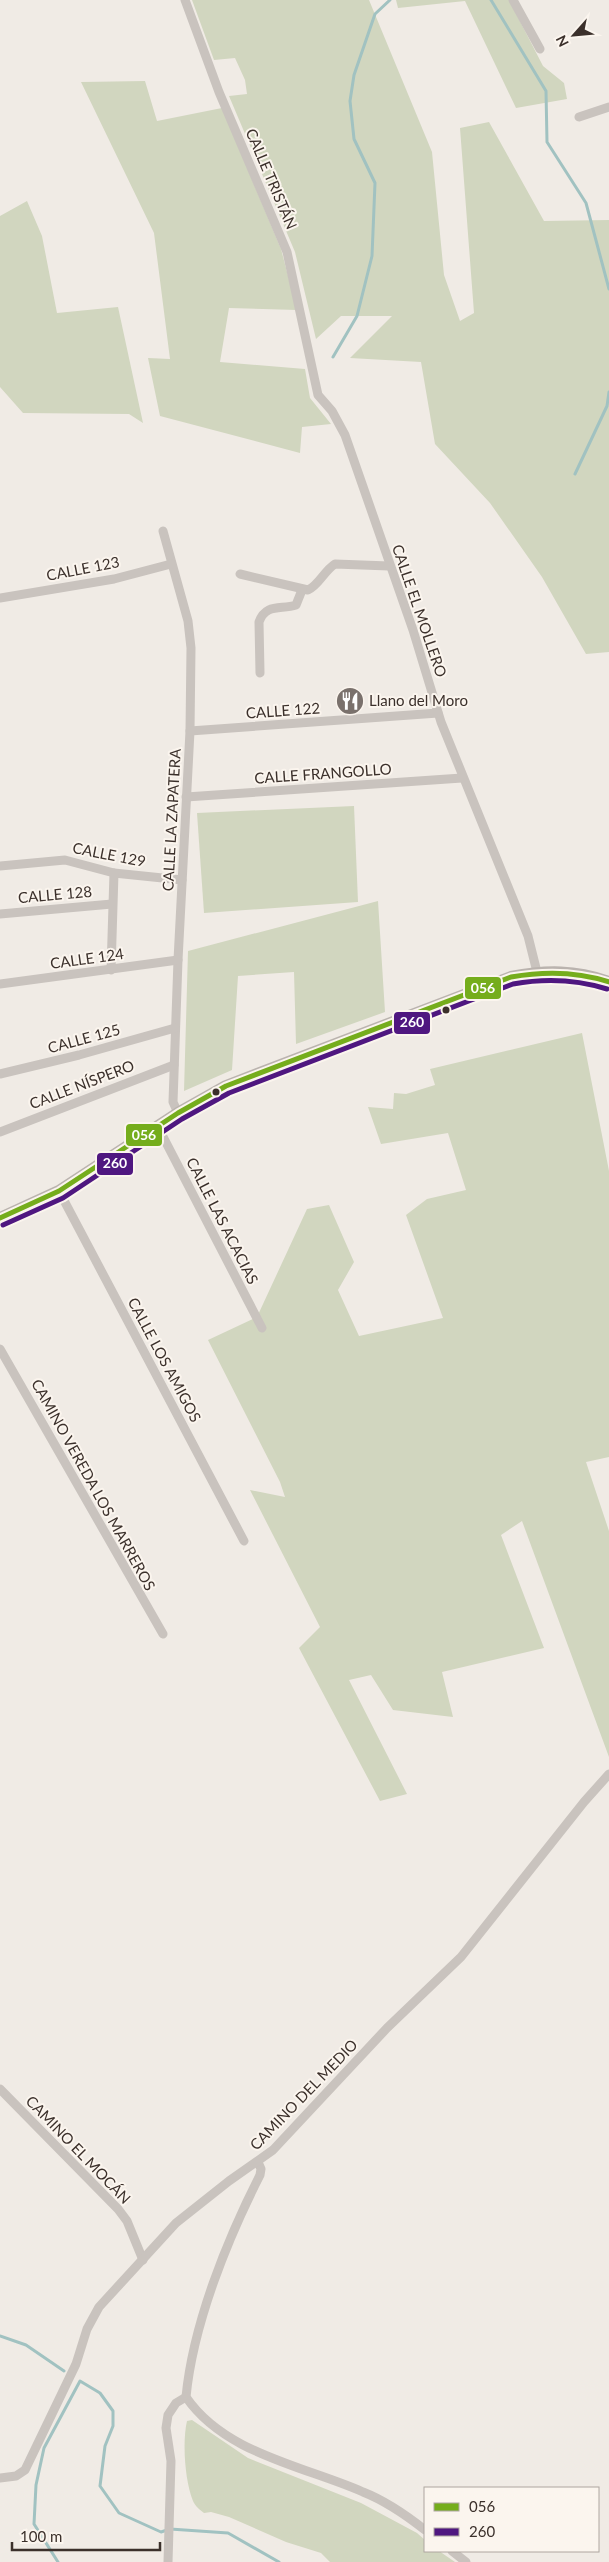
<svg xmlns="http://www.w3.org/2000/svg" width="609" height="2562" viewBox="0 0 609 2562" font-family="Lato,sans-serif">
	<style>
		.green { fill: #d1d6bf }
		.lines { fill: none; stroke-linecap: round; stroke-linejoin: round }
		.stream { stroke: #a1c2c1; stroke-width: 3 }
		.street { stroke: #c9c3be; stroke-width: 9 }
		.secondary { stroke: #bab3ae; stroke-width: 12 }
		.bus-1-casing { stroke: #fbf5ee; stroke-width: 9 }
		.bus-2-casing { stroke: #fbf5ee; stroke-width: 9 }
		.bus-1 { stroke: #75ad1c; stroke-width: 5 }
		.bus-2 { stroke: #4f1780; stroke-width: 5 }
		.bus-dot { fill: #3b302b; stroke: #fbf5ee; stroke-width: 2 }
		.labels { text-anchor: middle; stroke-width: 4; stroke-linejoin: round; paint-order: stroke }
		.street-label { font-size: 15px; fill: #3b302b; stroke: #fbf5ee }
		.poi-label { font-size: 15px; fill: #3b302b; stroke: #fbf5ee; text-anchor: start }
		.line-badge { stroke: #fbf5ee; stroke-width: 2 }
		.badge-label { font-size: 14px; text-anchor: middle; font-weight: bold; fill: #fff }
	</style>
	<rect width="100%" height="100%" fill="#f0ebe5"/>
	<g class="green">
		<path d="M 192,0 L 369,0 L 432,152 L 444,275 L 460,321 L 474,313 L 460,128 L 489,122 L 544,221 L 609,220 L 609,652 L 586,654 L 542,577 L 490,503 L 435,444 L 421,362 L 350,358 L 392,316 L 341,316 L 316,339 L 295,252 L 229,96 L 247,94 L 245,80 L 235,58 L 214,60 Z"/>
		<path d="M 396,0 L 509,0 L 543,66 L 564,83 L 567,99 L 516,108 L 465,1 L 398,8 Z"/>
		<path d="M 145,81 L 157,121 L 222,108 L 281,249 L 297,310 L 229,308 L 220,362 L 305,369 L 310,398 L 331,424 L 302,427 L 300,453 L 160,416 L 148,358 L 170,359 L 154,233 L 81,82 Z"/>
		<path d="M 27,201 L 42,236 L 57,313 L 118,307 L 143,423 L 129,414 L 23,413 L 0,387 L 0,216 Z"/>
		<path d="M 354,806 L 358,902 L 204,913 L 197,813 Z"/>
		<path d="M 378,901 L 385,1012 L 296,1044 L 294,972 L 238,976 L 232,1070 L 184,1091 L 188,951 Z"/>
		<path d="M 582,1033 L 609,1171 L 609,1457 L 586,1462 L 609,1531 L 609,1757 L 522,1521 L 501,1535 L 544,1648 L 442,1672 L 453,1717 L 393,1710 L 371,1675 L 349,1680 L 407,1794 L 380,1801 L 299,1648 L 320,1627 L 250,1490 L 285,1497 L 280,1482 L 208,1340 L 257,1317 L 307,1209 L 329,1205 L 354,1262 L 338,1290 L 359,1336 L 443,1318 L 406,1215 L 427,1199 L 466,1190 L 448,1133 L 381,1144 L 368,1107 L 393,1109 L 394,1093 L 406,1094 L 435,1085 L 430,1069 Z"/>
		<path d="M 192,2420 L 248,2458 L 361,2503 L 417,2533 L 425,2540 L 425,2551 L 439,2551 L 455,2562 L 330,2562 L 321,2553 L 286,2542 L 229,2517 L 211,2512 L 204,2513 C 200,2510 195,2506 193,2501 C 185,2482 182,2442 187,2421 Z"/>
	</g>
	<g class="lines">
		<g class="stream">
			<path d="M 491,0 L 546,91 L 547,142 L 586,203 L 609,289"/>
			<path d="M 333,357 L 357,316 L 372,256 L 375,183 L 354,139 L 350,101 L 354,75 L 375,14 L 390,0"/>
			<path d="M 575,474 L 607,406 L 609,392"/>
			<path d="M 0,2336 L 26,2345 L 64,2371"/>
			<path d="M 58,2562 L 34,2524 L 36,2485 L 44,2448 L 80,2381 L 100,2393 L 113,2411 L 113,2426 L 105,2446 L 100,2486 L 119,2513 L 161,2532 L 170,2529 L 228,2533 L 279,2562"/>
		</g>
		<g class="street">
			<path d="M 185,0 L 219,92 L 287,252 L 318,395 L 332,411 L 345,435 L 413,630 L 441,722 L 528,936 L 537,972"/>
			<path d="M 513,0 L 540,49"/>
			<path d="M 579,117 L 609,107"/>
			<path d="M 163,531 L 188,621 L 191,648 L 190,731 L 178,960 L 173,1102 L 178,1113"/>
			<path d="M 240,574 L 308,590 C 319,585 324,571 335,564 L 389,566"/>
			<path d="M 0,598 L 114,579 L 171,564"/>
			<path d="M 260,673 L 259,622 C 266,603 281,610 296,605 L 302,590"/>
			<path d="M 190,731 L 438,713"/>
			<path d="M 186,797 L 462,778"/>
			<path d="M 0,866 L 65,860 L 114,873 L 182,880"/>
			<path d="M 0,914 L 112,904"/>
			<path d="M 111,970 L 114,873"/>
			<path d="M 0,984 L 178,960"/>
			<path d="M 0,1074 L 79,1055 L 175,1028"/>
			<path d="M 158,1127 L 262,1328"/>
			<path d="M 0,1132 L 174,1065"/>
			<path d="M 59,1191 L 244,1541"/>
			<path d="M 0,1349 L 163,1634"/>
			<path d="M 0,2089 L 118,2209 L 127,2221 L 143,2260"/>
			<path d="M 258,2162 L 261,2169 L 260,2175 C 227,2240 193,2324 186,2397 C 225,2454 304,2466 363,2492 C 386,2501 406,2515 425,2530"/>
			<path d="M 0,2478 L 16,2476 L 25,2470 L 76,2364 L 87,2329 L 99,2307 L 176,2223 L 229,2181 L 273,2150 L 387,2028 L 461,1957 L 584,1802 L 609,1774"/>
			<path d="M 452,2551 L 466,2562"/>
			<path d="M 168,2562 L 171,2461 L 166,2428 L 168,2415 L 176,2403 L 186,2397"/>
		</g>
		<path class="secondary" d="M 0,1218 L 59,1191 L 178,1113 L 226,1086 L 511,977 C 546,970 576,970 609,982"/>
		<defs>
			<path id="bus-1" d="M 0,1218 L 59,1191 L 178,1113 L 226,1086 L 511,977 C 545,971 576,971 609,982"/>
			<path id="bus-2" d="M 3,1225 L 63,1198 L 182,1119 L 229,1093 L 513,984 C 546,978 575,979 607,989"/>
		</defs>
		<use href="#bus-1" class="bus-1-casing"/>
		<use href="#bus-2" class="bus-2-casing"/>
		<use href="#bus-1" class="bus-1"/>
		<use href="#bus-2" class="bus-2"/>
	</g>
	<defs>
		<symbol id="restaurant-disc" viewBox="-11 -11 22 22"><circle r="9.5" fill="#7a716c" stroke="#fbf5ee"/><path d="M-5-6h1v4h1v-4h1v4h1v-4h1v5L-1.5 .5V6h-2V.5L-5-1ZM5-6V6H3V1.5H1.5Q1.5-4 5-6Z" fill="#fff"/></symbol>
	</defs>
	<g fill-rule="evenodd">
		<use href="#restaurant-disc" x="334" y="685" width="32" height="32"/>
	</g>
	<g class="bus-dot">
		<circle cx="446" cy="1010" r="4.5"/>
		<circle cx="216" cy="1092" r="4.5"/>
	</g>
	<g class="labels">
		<g class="street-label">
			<text transform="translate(271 179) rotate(67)" y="5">CALLE TRISTÁN</text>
			<text transform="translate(83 569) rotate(-11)" y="5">CALLE 123</text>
			<text transform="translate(419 611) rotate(71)" y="5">CALLE EL MOLLERO</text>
			<text transform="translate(283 711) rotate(-4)" y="5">CALLE 122</text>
			<text transform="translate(323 774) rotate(-4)" y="5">CALLE FRANGOLLO</text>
			<text transform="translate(172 820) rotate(-87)" y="5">CALLE LA ZAPATERA</text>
			<text transform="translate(109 855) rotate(11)" y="5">CALLE 129</text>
			<text transform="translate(55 895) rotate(-5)" y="5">CALLE 128</text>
			<text transform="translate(87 959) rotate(-8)" y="5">CALLE 124</text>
			<text transform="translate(84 1039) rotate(-15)" y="5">CALLE 125</text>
			<text transform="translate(82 1085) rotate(-21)" y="5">CALLE NÍSPERO</text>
			<text transform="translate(222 1221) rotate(63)" y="5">CALLE LAS ACACIAS</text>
			<text transform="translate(164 1360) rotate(62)" y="5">CALLE LOS AMIGOS</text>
			<text transform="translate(93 1485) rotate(61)" y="5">CAMINO VEREDA LOS MARREROS</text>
			<text transform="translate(304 2095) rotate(-46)" y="5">CAMINO DEL MEDIO</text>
			<text transform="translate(78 2150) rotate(46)" y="5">CAMINO EL MOCÁN</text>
		</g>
		<g class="poi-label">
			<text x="369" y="706">Llano del Moro</text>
		</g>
	</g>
	<g class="line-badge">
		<rect x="464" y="976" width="38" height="24" rx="5" fill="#75ad1c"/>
		<rect x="393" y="1011" width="38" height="24" rx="5" fill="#4f1780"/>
		<rect x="125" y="1123" width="38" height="24" rx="5" fill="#75ad1c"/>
		<rect x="96" y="1152" width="38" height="24" rx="5" fill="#4f1780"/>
	</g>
	<g class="badge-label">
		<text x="483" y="993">056</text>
		<text x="412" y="1027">260</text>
		<text x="144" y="1140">056</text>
		<text x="115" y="1168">260</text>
	</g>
	<rect x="424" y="2487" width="175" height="65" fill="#fbf5ee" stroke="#aea6a0"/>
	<rect x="434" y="2503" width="25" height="8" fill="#75ad1c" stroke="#aea6a0"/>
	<text x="469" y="2512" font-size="15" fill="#3b302b">056</text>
	<rect x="434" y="2528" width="25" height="8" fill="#4f1780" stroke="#aea6a0"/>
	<text x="469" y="2537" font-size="15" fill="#3b302b">260</text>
	<g transform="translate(574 35) rotate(243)" stroke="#fbf5ee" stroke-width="4" paint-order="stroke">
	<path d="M0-4L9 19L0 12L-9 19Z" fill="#3b302b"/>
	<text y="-8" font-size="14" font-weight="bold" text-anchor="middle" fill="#3b302b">N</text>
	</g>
	<path d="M12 2542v8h148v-8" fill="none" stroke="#3b302b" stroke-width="2.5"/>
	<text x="20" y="2542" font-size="15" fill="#3b302b" stroke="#fbf5ee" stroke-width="4" paint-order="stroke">100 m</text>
</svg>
